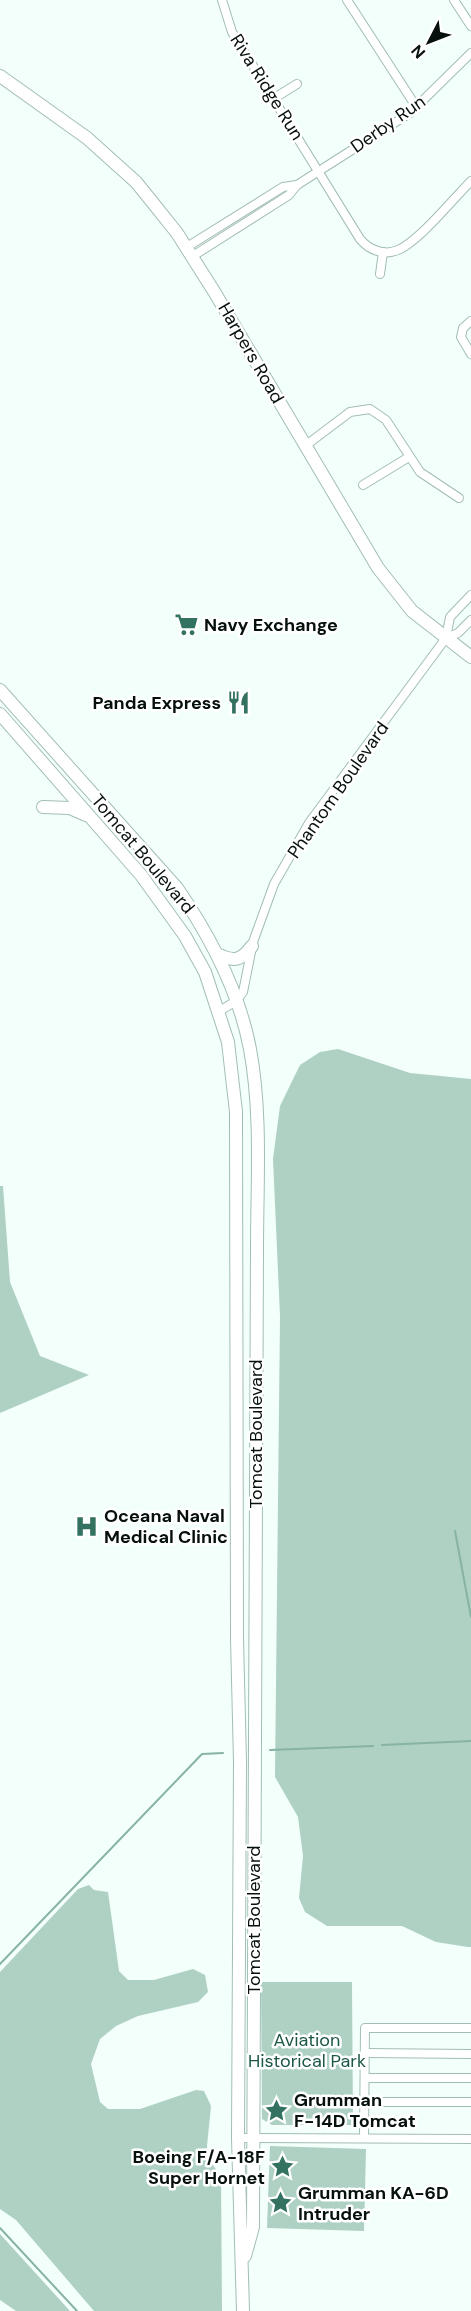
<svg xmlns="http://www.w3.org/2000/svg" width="471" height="2311" viewBox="0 0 471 2311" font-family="'DM Sans',sans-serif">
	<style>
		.green { fill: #aed1c4 }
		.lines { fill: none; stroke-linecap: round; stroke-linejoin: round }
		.stream { stroke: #87b3a4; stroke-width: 2 }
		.street-casing { stroke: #a2beb4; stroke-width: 10 }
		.secondary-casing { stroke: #a2beb4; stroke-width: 14 }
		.street { stroke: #fff; stroke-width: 8 }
		.secondary { stroke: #fff; stroke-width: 12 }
		.labels { text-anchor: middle; stroke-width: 5; stroke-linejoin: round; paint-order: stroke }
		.street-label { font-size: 18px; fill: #06100c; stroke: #fff }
		.poi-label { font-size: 18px; font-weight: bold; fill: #06100c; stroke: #fff; text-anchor: start }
		.park-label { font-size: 18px; fill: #1c5646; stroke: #fff }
	</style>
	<rect width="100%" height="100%" fill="#f3fffa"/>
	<g class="green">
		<path d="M 338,1049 L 410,1073 L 471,1079 L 471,1947 L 468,1947 L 436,1942 L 402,1926 L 327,1926 L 305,1912 L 299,1898 L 303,1856 L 298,1817 L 275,1777 L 280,1316 L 273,1159 L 280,1106 L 300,1065 L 320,1052 Z"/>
		<path d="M 0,1186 L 3,1186 L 10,1282 L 40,1356 L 89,1375 L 0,1413 Z"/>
		<path d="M 89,1885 L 94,1890 L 108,1892 L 119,1971 L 128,1980 L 154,1980 L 193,1969 L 205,1975 L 208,1992 L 198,2002 L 138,2016 L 116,2026 L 100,2039 L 91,2064 L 100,2102 L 108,2109 L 140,2109 L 196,2090 L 204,2091 L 211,2106 L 206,2156 L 221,2176 L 222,2311 L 94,2311 L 16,2220 L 0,2209 L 0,1972 L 78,1889 Z"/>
		<path d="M 261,1982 L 352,1982 L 353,2125 L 272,2125 L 262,2119 Z"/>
		<path d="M 270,2146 L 366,2149 L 364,2231 L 267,2228 Z"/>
		<path d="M 0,2234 L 70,2311 L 16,2311 L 0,2300 Z"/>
	</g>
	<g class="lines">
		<g class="stream">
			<path d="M 455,1531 L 471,1617"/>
			<path d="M 382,1745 L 471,1741"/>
			<path d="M 270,1750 L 373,1746"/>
			<path d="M 0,1964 L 202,1754 L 223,1753"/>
			<path d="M 0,2228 L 77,2311"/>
		</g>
		<defs>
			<g id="street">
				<path d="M 222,0 L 232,32 L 360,239 C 369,250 384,256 398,250 C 419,241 454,198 471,181"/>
				<path d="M 347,0 L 417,108"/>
				<path d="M 454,0 L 471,26"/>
				<path d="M 273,99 L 297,84"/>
				<path d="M 187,247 L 283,187 L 297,185"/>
				<path d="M 193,256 L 289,195 L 297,185 L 410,113 L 471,53"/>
				<path d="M 380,274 L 383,252"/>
				<path d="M 471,321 L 463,328 L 461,337 L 471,354"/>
				<path d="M 305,446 L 350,412 L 370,409 L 386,420 L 420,472 L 459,498"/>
				<path d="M 363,485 L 409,457"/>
				<path d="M 446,638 L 450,617 L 471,595"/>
				<path d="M 218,1012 L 236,1001 L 243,992 L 253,942 L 274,884 L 309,823 L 446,638 L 458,633 L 471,620"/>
				<path d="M 365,2053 L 471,2054"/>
				<path d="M 365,2078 L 471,2078"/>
				<path d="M 365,2102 L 471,2102"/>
				<path d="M 238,2138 L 471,2139"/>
				<path d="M 364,2138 L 365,2028 L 471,2028"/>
			</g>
			<g id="secondary">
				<path d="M 0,76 L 87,138 L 136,182 L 153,203 L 177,233 L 215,293 L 378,568 L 412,611 L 471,657"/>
				<path d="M 0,690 L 177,888 C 210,936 239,991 250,1049 C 262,1114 257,1183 257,1249 L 253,2227 L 245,2256"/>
				<path d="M 0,714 L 141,875 L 185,936 L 205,972 L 228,1042 L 236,1112 L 237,1638 L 240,1762 L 238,2138 L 243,2311"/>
				<path d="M 43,807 L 70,808 L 86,815"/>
				<path d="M 217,954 C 234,962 241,961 252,946"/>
			</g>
		</defs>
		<use href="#street" class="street-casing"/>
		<use href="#secondary" class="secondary-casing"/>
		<use href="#street" class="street"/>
		<use href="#secondary" class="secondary"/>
	</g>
	<defs>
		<symbol id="supermarket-bare" viewBox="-9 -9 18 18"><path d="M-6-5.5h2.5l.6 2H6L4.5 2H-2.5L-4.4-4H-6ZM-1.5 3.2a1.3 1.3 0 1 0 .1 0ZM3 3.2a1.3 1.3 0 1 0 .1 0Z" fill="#337260" stroke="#fff" stroke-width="2.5" paint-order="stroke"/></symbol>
		<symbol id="restaurant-bare" viewBox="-9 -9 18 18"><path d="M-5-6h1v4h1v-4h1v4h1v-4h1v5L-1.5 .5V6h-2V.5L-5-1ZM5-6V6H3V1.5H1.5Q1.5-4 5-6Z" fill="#337260" stroke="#fff" stroke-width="2.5" paint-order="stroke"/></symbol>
		<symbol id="hospital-bare" viewBox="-9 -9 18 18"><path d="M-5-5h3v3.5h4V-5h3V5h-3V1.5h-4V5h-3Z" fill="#337260" stroke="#fff" stroke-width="2.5" paint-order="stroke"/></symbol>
		<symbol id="sight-bare" viewBox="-9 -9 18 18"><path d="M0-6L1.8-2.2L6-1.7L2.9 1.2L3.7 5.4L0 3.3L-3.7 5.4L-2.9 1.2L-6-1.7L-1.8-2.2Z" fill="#337260" stroke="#fff" stroke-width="2.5" paint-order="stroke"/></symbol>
	</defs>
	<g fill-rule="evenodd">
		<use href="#supermarket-bare" x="170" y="608" width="33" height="33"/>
		<use href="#restaurant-bare" x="222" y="686" width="33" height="33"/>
		<use href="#hospital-bare" x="70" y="1510" width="33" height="33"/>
		<use href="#sight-bare" x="260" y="2094" width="33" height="33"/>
		<use href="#sight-bare" x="266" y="2150" width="33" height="33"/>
		<use href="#sight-bare" x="264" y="2186" width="33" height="33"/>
	</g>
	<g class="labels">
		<g class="street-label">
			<text transform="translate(267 87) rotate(58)" y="6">Riva Ridge Run</text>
			<text transform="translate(388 124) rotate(-35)" y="6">Derby Run</text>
			<text transform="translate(251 353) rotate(60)" y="6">Harpers Road</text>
			<text transform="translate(338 790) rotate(-55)" y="6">Phantom Boulevard</text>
			<text transform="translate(143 854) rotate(50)" y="6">Tomcat Boulevard</text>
			<text transform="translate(256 1434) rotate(-90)" y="6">Tomcat Boulevard</text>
			<text transform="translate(254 1920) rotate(-90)" y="6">Tomcat Boulevard</text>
		</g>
		<g class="poi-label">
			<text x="204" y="631">Navy Exchange</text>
			<text x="221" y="709" text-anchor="end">Panda Express</text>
			<text x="104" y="1522">Oceana Naval<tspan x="104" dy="21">Medical Clinic</tspan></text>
			<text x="294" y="2106">Grumman<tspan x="294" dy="21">F-14D Tomcat</tspan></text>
			<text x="265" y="2163" text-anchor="end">Boeing F/A-18F<tspan x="265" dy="21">Super Hornet</tspan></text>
			<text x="298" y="2199">Grumman KA-6D<tspan x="298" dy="21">Intruder</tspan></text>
		</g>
		<g class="park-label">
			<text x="307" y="2046">Aviation<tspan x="307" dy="21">Historical Park</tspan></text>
		</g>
	</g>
	<g transform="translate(429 42) rotate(228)" stroke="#ffffff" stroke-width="4.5" paint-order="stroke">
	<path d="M0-4.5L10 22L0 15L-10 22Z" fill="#06100c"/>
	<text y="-9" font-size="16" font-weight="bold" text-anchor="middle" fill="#06100c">N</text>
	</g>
</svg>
